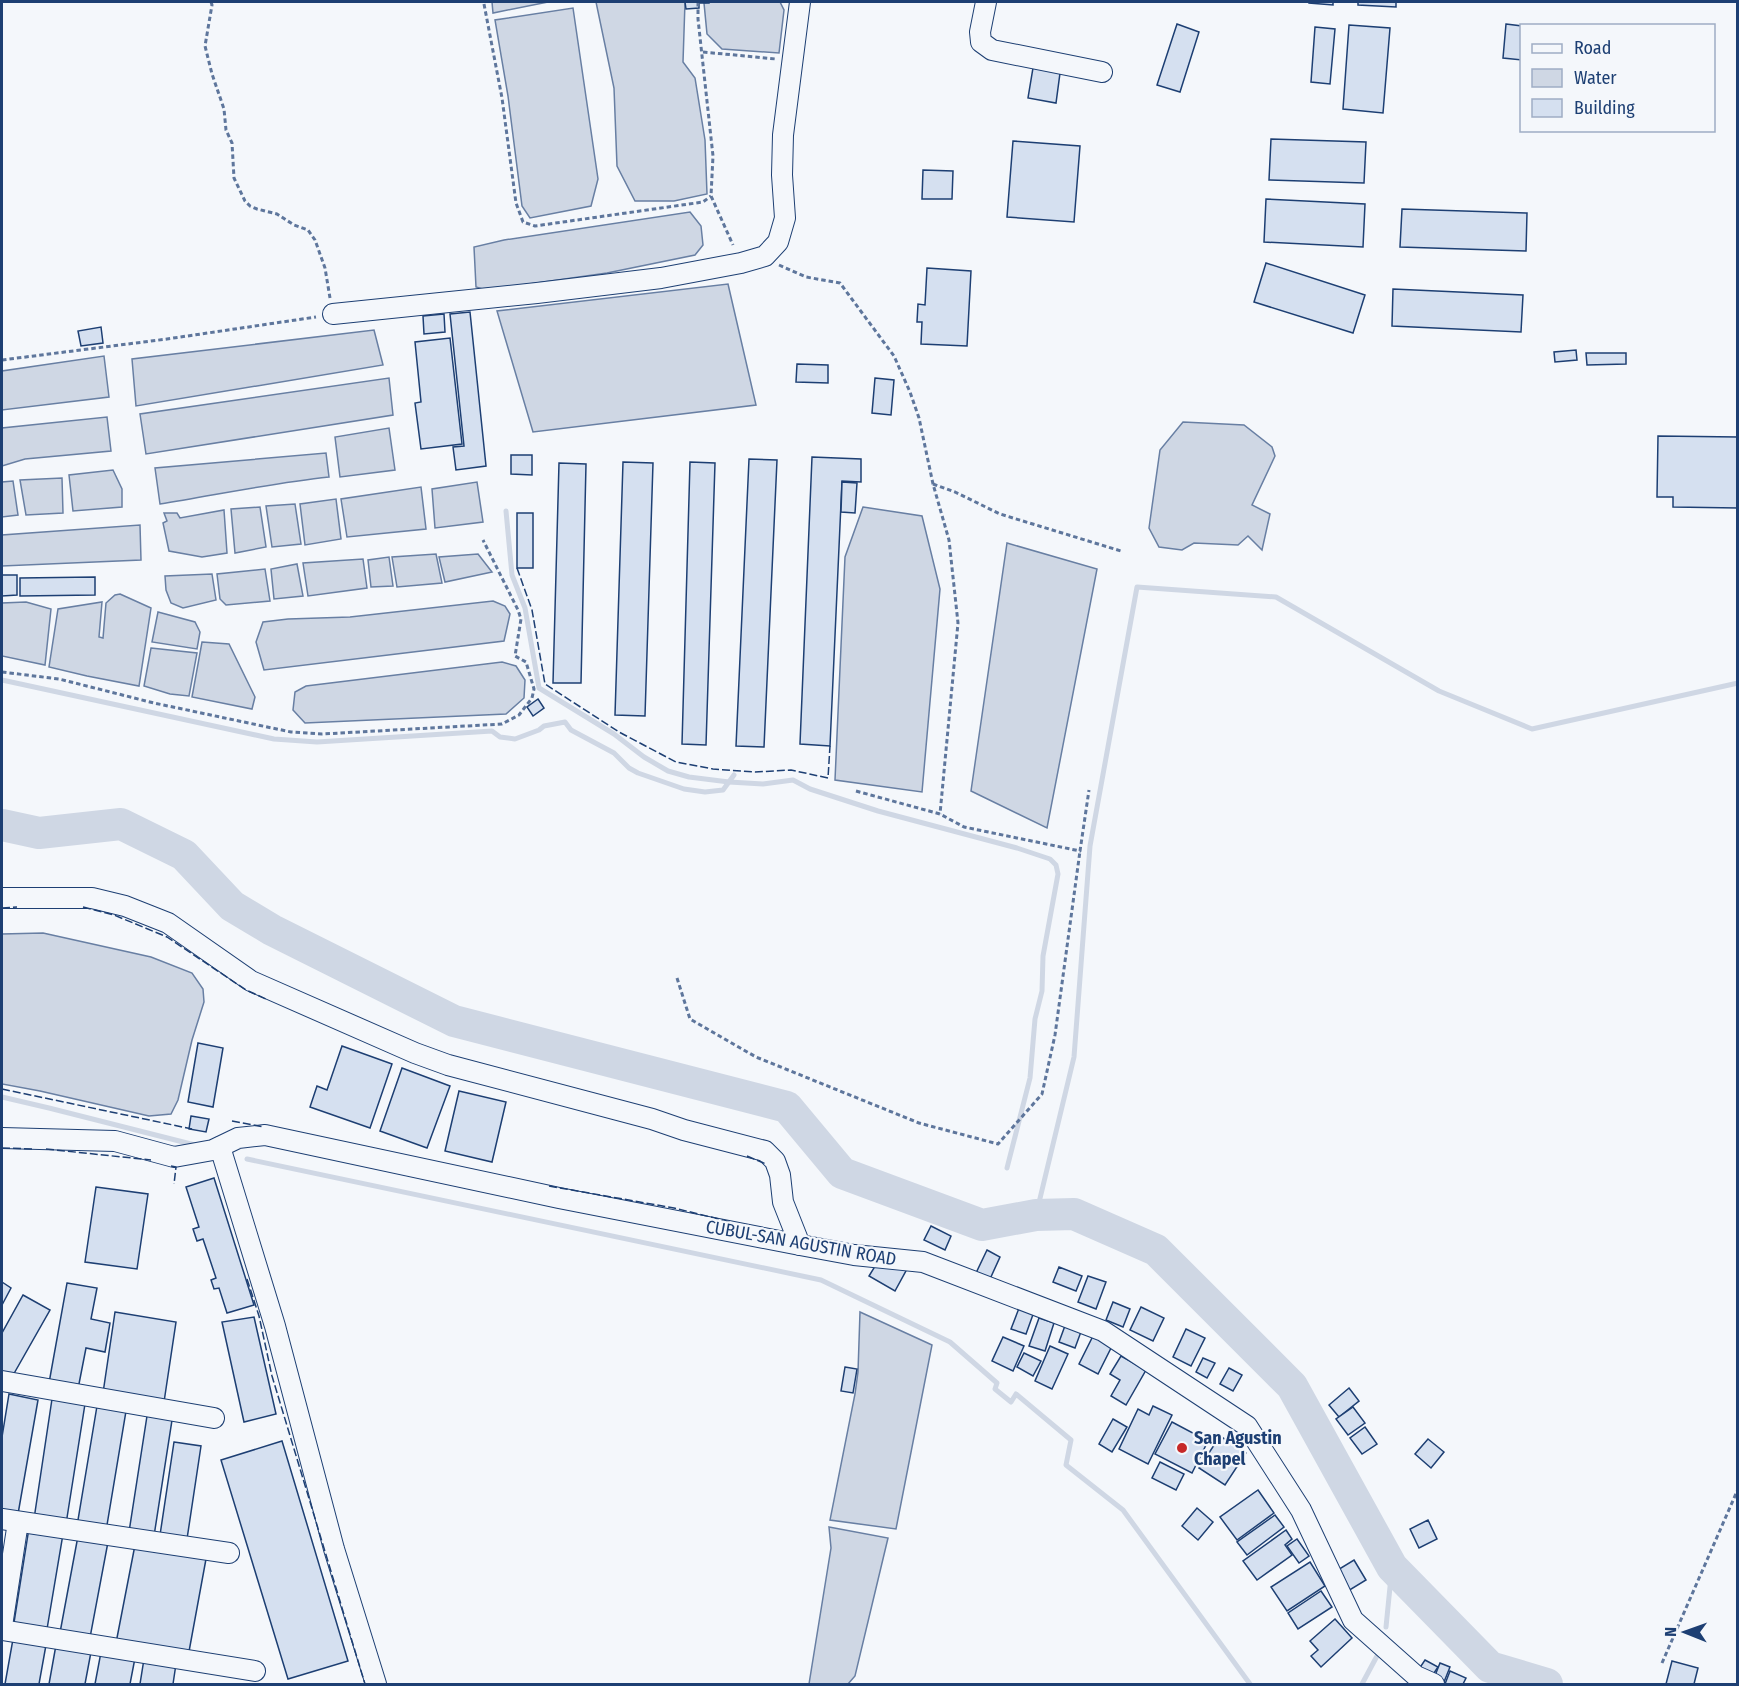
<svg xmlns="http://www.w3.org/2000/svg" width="1739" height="1686" viewBox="0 0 1739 1686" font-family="'Fira Sans Condensed',sans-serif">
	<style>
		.water { fill: #cfd7e4; stroke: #687fa3; stroke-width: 1.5 }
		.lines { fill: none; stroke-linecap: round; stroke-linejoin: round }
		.stream { stroke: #cfd7e4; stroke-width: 5 }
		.river { stroke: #cfd7e4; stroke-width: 32 }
		.building { fill: #d5e0f0; stroke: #1d3f73; stroke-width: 1.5 }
		.minor-casing { stroke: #1d3f73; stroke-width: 22 }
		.path { stroke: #5e769c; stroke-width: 3; stroke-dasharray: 4.5 3; stroke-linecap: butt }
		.minor { stroke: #f4f7fb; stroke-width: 20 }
		.fence { stroke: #1d3f73; stroke-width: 1.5; stroke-dasharray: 8 3; stroke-linecap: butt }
		.poi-dot { fill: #c62828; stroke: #f4f7fb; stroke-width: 2 }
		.labels { text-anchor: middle; stroke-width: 4.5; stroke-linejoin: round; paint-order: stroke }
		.street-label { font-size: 18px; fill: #1d3f73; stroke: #f4f7fb }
		.poi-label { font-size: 18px; font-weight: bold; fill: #1d3f73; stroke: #f4f7fb; text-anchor: start }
	</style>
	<rect width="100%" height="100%" fill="#f4f7fb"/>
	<g class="water">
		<path d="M 492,2 L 548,2 L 493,13 Z"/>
		<path d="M 596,2 L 685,2 L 683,62 L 695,78 L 705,140 L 707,194 L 674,201 L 635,201 L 617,166 L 614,88 Z"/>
		<path d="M 709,2 L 780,2 L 784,10 L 779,53 L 722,49 L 707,34 L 704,3 Z"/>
		<path d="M 573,8 L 598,179 L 591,206 L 530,218 L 522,206 L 508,96 L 495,20 Z"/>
		<path d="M 690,212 L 701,226 L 703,245 L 695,255 L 607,273 L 486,290 L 476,287 L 474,247 L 504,240 Z"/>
		<path d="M 728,284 L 756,405 L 533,432 L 497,311 Z"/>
		<path d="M 374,330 L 383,365 L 136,406 L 132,359 Z"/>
		<path d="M 104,356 L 109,397 L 2,410 L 2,371 Z"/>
		<path d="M 389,378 L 393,415 L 146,454 L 140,414 Z"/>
		<path d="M 107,417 L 111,451 L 25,459 L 2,466 L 2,428 Z"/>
		<path d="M 1183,422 L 1244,425 L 1272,447 L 1275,456 L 1252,505 L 1270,514 L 1262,550 L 1248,536 L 1238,545 L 1194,543 L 1182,550 L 1159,547 L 1149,528 L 1160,450 Z"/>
		<path d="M 389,428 L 395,470 L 340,477 L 335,437 Z"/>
		<path d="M 326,453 L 329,477 C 272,483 216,495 160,504 L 155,468 Z"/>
		<path d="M 113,470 L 122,489 L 122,507 L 73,511 L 69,475 Z"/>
		<path d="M 62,478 L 63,513 L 26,515 L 20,480 Z"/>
		<path d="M 13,481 L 18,515 L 2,517 L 2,482 Z"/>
		<path d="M 477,482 L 483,522 L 435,528 L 432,489 Z"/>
		<path d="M 421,487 L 426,529 L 347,537 L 341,499 Z"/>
		<path d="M 336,499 L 341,539 L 305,545 L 300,504 Z"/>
		<path d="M 295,504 L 301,544 L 272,547 L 266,506 Z"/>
		<path d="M 260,507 L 266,547 L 235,553 L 231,509 Z"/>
		<path d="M 863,507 L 922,516 L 940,589 L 922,792 L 835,780 L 845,557 Z"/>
		<path d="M 224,510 L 227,553 L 202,557 L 169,551 L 163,523 L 167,521 L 164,513 L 177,513 L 180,518 Z"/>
		<path d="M 140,525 L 141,560 L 2,566 L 2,535 Z"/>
		<path d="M 1007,543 L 1097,569 L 1047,828 L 971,791 Z"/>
		<path d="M 436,554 L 442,583 L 397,587 L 392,557 Z"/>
		<path d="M 478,554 L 492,572 L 445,582 L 439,557 Z"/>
		<path d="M 389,557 L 393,586 L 371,587 L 368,560 Z"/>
		<path d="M 363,559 L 367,588 L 308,596 L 303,563 Z"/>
		<path d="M 297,564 L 303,596 L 274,599 L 271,569 Z"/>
		<path d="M 265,569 L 270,601 L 226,605 L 220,599 L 217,574 Z"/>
		<path d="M 212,574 L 216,600 L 183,608 L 171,603 L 166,590 L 165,576 Z"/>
		<path d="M 120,594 L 151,608 L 139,686 L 87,676 L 49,667 L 58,609 L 102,602 L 99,637 L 103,638 L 106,603 L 115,595 Z"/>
		<path d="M 493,601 L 505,606 L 510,614 L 504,641 L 264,670 L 256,642 L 263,622 L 288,619 L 350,617 Z"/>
		<path d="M 26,602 L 51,609 L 45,665 L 2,656 L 2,603 Z"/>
		<path d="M 158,612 L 195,622 L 200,632 L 197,649 L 152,642 Z"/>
		<path d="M 202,642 L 229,644 L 255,697 L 252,709 L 192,697 Z"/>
		<path d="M 151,648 L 197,653 L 189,696 L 170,694 L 144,686 Z"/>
		<path d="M 502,662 L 516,666 L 525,680 L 524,698 L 506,714 L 305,723 L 293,710 L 295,692 L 306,686 Z"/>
		<path d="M 43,933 L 151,957 L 192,973 L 203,989 L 204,1002 L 192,1040 L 178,1100 L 171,1114 L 149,1116 L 40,1091 L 2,1084 L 2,934 Z"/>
		<path d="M 860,1312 L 932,1345 L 896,1529 L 830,1520 L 855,1394 L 858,1372 Z"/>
		<path d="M 829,1527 L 888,1538 L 855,1676 L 848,1684 L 809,1684 L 831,1548 Z"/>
	</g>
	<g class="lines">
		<g class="stream">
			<path d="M 506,511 L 512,575 L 525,608 L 539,688 L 614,734 L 644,757 L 668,771 L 689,777 L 729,782 L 763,784 L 793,780 L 810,789 L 878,811 L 1017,848 L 1050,859 L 1056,865 L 1058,874 L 1043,956 L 1042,991 L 1035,1019 L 1030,1078 L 1007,1168"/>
			<path d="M 2,680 L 274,739 L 317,742 L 492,731 L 500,737 L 515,739 L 539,730 L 544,726 L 565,722 L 571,730 L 614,753 L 629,768 L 638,773 L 684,789 L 705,792 L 723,790 L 734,775"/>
			<path d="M 2,1097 L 49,1108 L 195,1145"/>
			<path d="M 247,1159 L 821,1280 L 950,1342 L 997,1383 L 995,1389 L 1011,1402 L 1016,1394 L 1071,1440 L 1066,1465 L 1123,1510 L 1250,1684"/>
			<path d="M 1036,1215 L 1074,1057 L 1090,846 L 1137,587 L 1276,597 L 1439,691 L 1532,729 L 1738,683"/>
			<path d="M 1386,1627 L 1392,1567"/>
			<path d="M 1362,1684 L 1377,1656"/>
		</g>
		<path class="river" d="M 2,825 L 39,833 L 121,824 L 184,855 L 232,906 L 272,930 L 454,1021 L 787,1107 L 842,1173 L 982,1225 L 1036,1215 L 1074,1214 L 1156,1250 L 1292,1386 L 1392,1567 L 1490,1667 L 1547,1684"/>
	</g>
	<g class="building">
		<path d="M 685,2 L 709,2 L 709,3 L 699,3 L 699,8 L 686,9 Z"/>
		<path d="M 1309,2 L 1333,2 L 1333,5 L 1309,3 Z"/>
		<path d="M 1358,2 L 1396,2 L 1396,7 L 1358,5 Z"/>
		<path d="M 1177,24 L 1199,32 L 1180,92 L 1157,85 Z"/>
		<path d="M 1506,24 L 1522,26 L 1522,60 L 1503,58 Z"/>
		<path d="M 1349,25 L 1390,28 L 1383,113 L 1343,109 Z"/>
		<path d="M 1315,27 L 1335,29 L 1330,84 L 1311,82 Z"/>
		<path d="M 1033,68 L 1060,73 L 1056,103 L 1028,98 Z"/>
		<path d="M 1271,139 L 1366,142 L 1364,183 L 1269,180 Z"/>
		<path d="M 1013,141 L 1080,146 L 1074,222 L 1007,217 Z"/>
		<path d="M 923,170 L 953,171 L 952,199 L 922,199 Z"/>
		<path d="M 1266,199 L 1365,204 L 1363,247 L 1264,242 Z"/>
		<path d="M 1402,209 L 1527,213 L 1526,251 L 1400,247 Z"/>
		<path d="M 1266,263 L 1365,295 L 1353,333 L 1254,302 Z"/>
		<path d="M 927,268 L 971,271 L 967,346 L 921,344 L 922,322 L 917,322 L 918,304 L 925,305 Z"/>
		<path d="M 1393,289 L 1523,295 L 1521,332 L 1392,326 Z"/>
		<path d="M 470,312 L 486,466 L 456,470 L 453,447 L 464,446 L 450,314 Z"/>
		<path d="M 444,314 L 445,332 L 424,334 L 423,316 Z"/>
		<path d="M 101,327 L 103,343 L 81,346 L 78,331 Z"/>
		<path d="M 450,338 L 462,444 L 421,449 L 415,403 L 421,402 L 415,342 Z"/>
		<path d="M 1576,350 L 1577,360 L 1555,362 L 1554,352 Z"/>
		<path d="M 1586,353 L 1626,353 L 1626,364 L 1587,365 Z"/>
		<path d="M 797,364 L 828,365 L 828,383 L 796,382 Z"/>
		<path d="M 875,378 L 894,380 L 891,415 L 872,413 Z"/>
		<path d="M 1658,436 L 1738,437 L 1738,508 L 1673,507 L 1673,497 L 1657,497 Z"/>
		<path d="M 511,455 L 532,455 L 532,475 L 511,474 Z"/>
		<path d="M 812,457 L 861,459 L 861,482 L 842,481 L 830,746 L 800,744 Z"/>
		<path d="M 749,459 L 777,460 L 764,747 L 736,746 Z"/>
		<path d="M 623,462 L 653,463 L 645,716 L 615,715 Z"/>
		<path d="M 690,462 L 715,463 L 706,745 L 682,744 Z"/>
		<path d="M 559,463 L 586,464 L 581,683 L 553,683 Z"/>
		<path d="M 842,482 L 857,483 L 855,513 L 841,512 Z"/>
		<rect x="517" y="513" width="16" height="55"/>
		<path d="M 2,575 L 17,575 L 17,595 L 2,596 Z"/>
		<path d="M 95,577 L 95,595 L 20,596 L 20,578 Z"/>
		<path d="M 538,699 L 544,708 L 533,716 L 527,707 Z"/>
		<path d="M 198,1043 L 223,1048 L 213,1107 L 188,1102 Z"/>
		<path d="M 342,1046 L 392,1064 L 370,1128 L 310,1107 L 317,1086 L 327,1090 Z"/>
		<path d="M 402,1068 L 450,1086 L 427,1148 L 380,1131 Z"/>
		<path d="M 459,1091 L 506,1102 L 492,1162 L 445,1151 Z"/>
		<path d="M 191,1116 L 209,1119 L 206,1132 L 189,1129 Z"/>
		<path d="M 214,1178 L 254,1305 L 227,1313 L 219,1288 L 214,1289 L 211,1280 L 216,1278 L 203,1239 L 197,1241 L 193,1229 L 199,1227 L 186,1187 Z"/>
		<path d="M 96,1187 L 148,1194 L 137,1269 L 85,1262 Z"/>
		<path d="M 931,1226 L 951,1236 L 945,1250 L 924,1240 Z"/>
		<path d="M 987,1250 L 1000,1257 L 990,1279 L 976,1273 Z"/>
		<path d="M 882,1255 L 907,1269 L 895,1291 L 869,1276 Z"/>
		<path d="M 1059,1267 L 1082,1276 L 1076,1291 L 1053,1282 Z"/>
		<path d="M 1088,1276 L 1106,1282 L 1096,1309 L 1078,1302 Z"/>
		<path d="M 2,1282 L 11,1288 L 2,1305 Z"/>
		<path d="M 67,1283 L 97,1288 L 91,1319 L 110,1323 L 105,1352 L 86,1348 L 78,1389 L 49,1383 Z"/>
		<path d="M 23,1295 L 50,1310 L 12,1377 L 2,1371 L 2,1333 Z"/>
		<path d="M 1113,1302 L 1130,1309 L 1123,1327 L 1106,1320 Z"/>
		<path d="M 1021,1303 L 1035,1309 L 1026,1334 L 1011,1329 Z"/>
		<path d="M 1141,1307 L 1164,1318 L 1153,1341 L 1130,1330 Z"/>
		<path d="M 115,1312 L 176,1322 L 164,1402 L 103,1393 Z"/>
		<path d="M 254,1317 L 276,1414 L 244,1422 L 222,1322 Z"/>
		<path d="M 1039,1318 L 1054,1323 L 1045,1351 L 1029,1346 Z"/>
		<path d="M 1066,1323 L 1082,1329 L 1075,1348 L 1059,1342 Z"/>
		<path d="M 1186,1329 L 1205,1338 L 1191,1366 L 1173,1357 Z"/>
		<path d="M 1094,1334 L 1113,1344 L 1098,1374 L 1079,1364 Z"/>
		<path d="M 1003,1337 L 1024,1346 L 1013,1371 L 992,1361 Z"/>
		<path d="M 1050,1346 L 1068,1354 L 1052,1389 L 1035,1381 Z"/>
		<path d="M 1024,1353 L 1041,1361 L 1033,1376 L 1017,1367 Z"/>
		<path d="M 1121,1356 L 1146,1370 L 1126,1405 L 1111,1396 L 1120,1380 L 1110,1374 Z"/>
		<path d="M 1203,1358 L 1215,1363 L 1207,1378 L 1196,1372 Z"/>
		<path d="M 845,1367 L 857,1369 L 853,1393 L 841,1391 Z"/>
		<path d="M 1229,1368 L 1242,1375 L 1233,1391 L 1220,1384 Z"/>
		<path d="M 1349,1388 L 1359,1401 L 1339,1417 L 1329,1405 Z"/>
		<path d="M 9,1394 L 38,1400 L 18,1514 L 2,1511 L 2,1437 Z"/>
		<path d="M 52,1399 L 85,1404 L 66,1524 L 34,1519 Z"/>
		<path d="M 97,1406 L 126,1411 L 106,1531 L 77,1526 Z"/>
		<path d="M 1153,1406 L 1172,1415 L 1148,1464 L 1119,1449 L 1138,1409 L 1149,1415 Z"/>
		<path d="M 1353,1407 L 1365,1423 L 1348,1435 L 1336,1419 Z"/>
		<path d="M 147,1416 L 172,1420 L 154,1536 L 129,1532 Z"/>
		<path d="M 1113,1419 L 1127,1427 L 1112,1452 L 1099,1444 Z"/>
		<path d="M 1172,1422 L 1208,1441 L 1192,1473 L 1155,1454 Z"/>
		<path d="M 1365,1427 L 1377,1444 L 1362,1454 L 1350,1438 Z"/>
		<path d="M 1220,1436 L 1246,1453 L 1225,1485 L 1199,1468 Z"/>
		<path d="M 1428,1439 L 1444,1452 L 1431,1468 L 1415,1454 Z"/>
		<path d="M 282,1441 L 348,1661 L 288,1679 L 221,1460 Z"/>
		<path d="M 174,1442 L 201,1446 L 187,1539 L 160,1535 Z"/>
		<path d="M 1160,1462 L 1184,1474 L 1176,1490 L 1152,1478 Z"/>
		<path d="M 1258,1490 L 1274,1513 L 1237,1540 L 1220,1517 Z"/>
		<path d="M 1197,1508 L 1213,1522 L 1198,1540 L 1182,1526 Z"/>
		<path d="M 1275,1515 L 1284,1527 L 1247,1555 L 1237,1542 Z"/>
		<path d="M 1428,1520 L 1437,1539 L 1419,1548 L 1410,1529 Z"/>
		<path d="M 29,1528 L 63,1534 L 46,1635 L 13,1629 Z"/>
		<path d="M 1286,1530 L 1292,1539 L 1285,1545 L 1292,1555 L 1257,1580 L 1243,1561 Z"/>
		<path d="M 78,1536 L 108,1542 L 89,1643 L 59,1638 Z"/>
		<path d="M 1297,1539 L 1309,1556 L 1299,1563 L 1287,1546 Z"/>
		<path d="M 135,1545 L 206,1559 L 188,1657 L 116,1643 Z"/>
		<path d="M 1354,1560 L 1366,1580 L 1348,1591 L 1336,1571 Z"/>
		<path d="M 1310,1562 L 1325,1586 L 1287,1611 L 1271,1587 Z"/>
		<path d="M 1321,1591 L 1332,1607 L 1298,1629 L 1288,1613 Z"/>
		<path d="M 1335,1619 L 1352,1638 L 1321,1667 L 1311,1656 L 1318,1650 L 1310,1641 Z"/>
		<path d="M 13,1639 L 46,1645 L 39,1684 L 5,1684 Z"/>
		<path d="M 56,1645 L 91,1652 L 85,1684 L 49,1684 Z"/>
		<path d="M 101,1652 L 135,1658 L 130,1684 L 95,1684 Z"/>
		<path d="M 144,1659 L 176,1664 L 173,1684 L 140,1684 Z"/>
		<path d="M 1425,1660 L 1438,1667 L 1432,1676 L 1419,1669 Z"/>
		<path d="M 1672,1661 L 1698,1668 L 1694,1684 L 1666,1684 Z"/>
		<path d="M 1440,1663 L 1450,1667 L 1444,1682 L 1434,1678 Z"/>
		<path d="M 1450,1671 L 1466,1678 L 1463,1684 L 1445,1684 Z"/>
	</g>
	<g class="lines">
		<defs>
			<g id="minor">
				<path d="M 986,2 L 980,32 L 981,42 L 992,50 L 1102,72"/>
				<path d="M 333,314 L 537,293 L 661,278 L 741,263 L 765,256 L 778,242 L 785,218 L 782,175 L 783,135 L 800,2"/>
				<path d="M 2,898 L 92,898 L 125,906 L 168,923 L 251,981 L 415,1053 L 448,1065 L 652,1119 L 684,1130 L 765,1151 L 775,1161 L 780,1175 L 783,1202 L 800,1245"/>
				<path d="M 2,1138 L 115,1141 L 174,1157 L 213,1150 L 238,1138 L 265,1135 L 559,1198 L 800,1245 L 854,1255 L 923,1262 L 1103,1331 L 1247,1426 L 1301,1510 L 1353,1620 L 1416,1676 L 1434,1684"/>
				<path d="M 220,1147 L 275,1326 L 334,1549 L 376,1684"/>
				<path d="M 2,1381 L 214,1418"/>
				<path d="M 2,1519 L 229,1553"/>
				<path d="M 2,1626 L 18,1522"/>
				<path d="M 2,1630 L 255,1671"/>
			</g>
		</defs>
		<use href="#minor" class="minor-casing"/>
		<g class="path">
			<path d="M 211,2 L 212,5 L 205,46 L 212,74 L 224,109 L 226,130 L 232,143 L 234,178 L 245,201 L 250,206 L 257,209 L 277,214 L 294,225 L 308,230 L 315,240 L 325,268 L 330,298"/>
			<path d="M 698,2 L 698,19 L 713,156 L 711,196 L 733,245"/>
			<path d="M 484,4 L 502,98 L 516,203 L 523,222 L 535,226 L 703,202 L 711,196"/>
			<path d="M 703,52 L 776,59"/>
			<path d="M 779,265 L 806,277 L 840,283 L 894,356 L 910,392 L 919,418 L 933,484 L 949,540 L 958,623 L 940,814"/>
			<path d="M 2,360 L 167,339 L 316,317"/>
			<path d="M 933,484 L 955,492 L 1000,514 L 1121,551"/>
			<path d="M 2,672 L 59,679 L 154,703 L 291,732 L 322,734 L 502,724 L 519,715 L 532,698 L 534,689 L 526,662 L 515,656 L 521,619 L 518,610 L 483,540"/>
			<path d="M 856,791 L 940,814 L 964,827 L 1080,851 L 1089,790"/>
			<path d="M 677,978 L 690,1019 L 756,1057 L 919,1123 L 998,1144 L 1042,1094 L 1055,1035 L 1080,851"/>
			<path d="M 1662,1663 L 1738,1489"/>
		</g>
		<use href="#minor" class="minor"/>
		<g class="fence">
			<path d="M 517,568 L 532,610 L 545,684 L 619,732 L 676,762 L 713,769 L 755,772 L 791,770 L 828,778 L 830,746"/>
			<path d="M 83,907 L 114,915 L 167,937 L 246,990 L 266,999"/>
			<path d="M 2,908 L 17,907"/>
			<path d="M 2,1089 L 192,1129"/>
			<path d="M 232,1121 L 264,1127"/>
			<path d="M 2,1148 L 34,1149"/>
			<path d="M 46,1149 L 151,1160"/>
			<path d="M 747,1156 L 766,1164"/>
			<path d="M 171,1166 L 176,1167 L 174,1184"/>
			<path d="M 549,1186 L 674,1208 L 731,1222"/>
			<path d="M 247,1279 L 259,1316 L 272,1376 L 365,1684"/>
		</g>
	</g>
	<circle class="poi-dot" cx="1182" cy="1448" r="6"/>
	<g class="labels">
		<g class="street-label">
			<text transform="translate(801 1243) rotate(10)" y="6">CUBUL-SAN AGUSTIN ROAD</text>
		</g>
		<g class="poi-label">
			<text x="1194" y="1444">San Agustin<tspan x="1194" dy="21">Chapel</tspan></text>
		</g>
	</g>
	<rect width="1739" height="1686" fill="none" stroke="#1d3f73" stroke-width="6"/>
	<rect x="1520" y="24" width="195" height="108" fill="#f4f7fb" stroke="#9eadc5" stroke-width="1.5"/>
	<rect x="1532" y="44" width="30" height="9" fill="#f4f7fb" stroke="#9eadc5" stroke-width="1.5"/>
	<text x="1574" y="54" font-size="18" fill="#1d3f73">Road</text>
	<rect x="1532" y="69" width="30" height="18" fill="#cfd7e4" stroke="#9eadc5" stroke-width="1.5"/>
	<text x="1574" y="84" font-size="18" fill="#1d3f73">Water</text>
	<rect x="1532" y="99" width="30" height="18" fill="#d5e0f0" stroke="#9eadc5" stroke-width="1.5"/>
	<text x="1574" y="114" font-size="18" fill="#1d3f73">Building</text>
	<g transform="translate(1685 1632) rotate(271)" stroke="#f4f7fb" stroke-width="4.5" paint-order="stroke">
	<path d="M0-4.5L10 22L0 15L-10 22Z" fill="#1d3f73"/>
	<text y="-9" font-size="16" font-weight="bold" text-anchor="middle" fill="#1d3f73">N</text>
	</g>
</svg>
